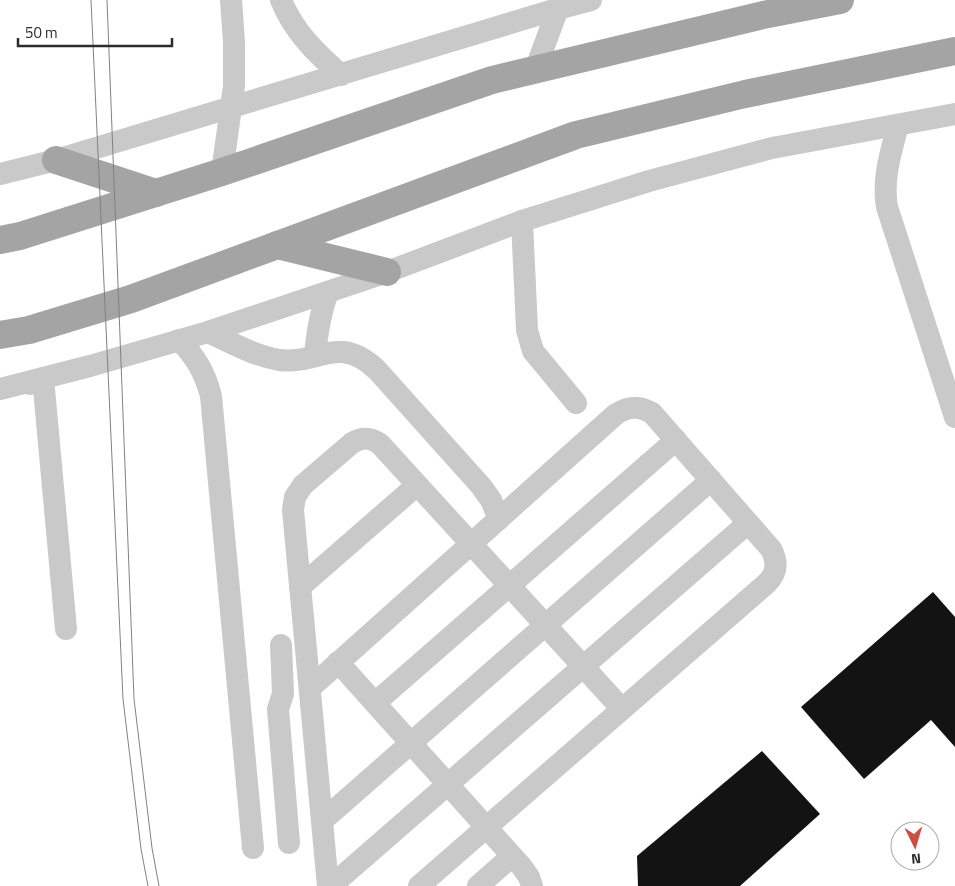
<svg xmlns="http://www.w3.org/2000/svg" width="955" height="886" viewBox="0 0 955 886" font-family="'Titillium Web',sans-serif">
	<style>
		.building { fill: #131313 }
		.lines { fill: none; stroke-linecap: round; stroke-linejoin: round }
		.minor { stroke: #c9c9c9; stroke-width: 22 }
		.major { stroke: #a4a4a4; stroke-width: 28 }
		.tram { stroke: #818181; stroke-width: 1 }
	</style>
	<rect width="100%" height="100%" fill="#fff"/>
	<g class="building">
		<path d="M 933,592 L 955,617 L 955,747 L 931,720 L 864,779 L 801,707 Z"/>
		<path d="M 762,751 L 820,814 L 740,886 L 638,886 L 637,856 Z"/>
	</g>
	<g class="lines">
		<g class="minor">
			<path d="M 281,0 C 294,32 316,53 341,75"/>
			<path d="M 536,68 L 561,0"/>
			<path d="M 898,125 C 891,152 882,179 887,207 L 955,417"/>
			<path d="M 222,172 L 234,86 L 234,42 L 231,0"/>
			<path d="M 0,174 L 56,160 L 557,9 L 591,0"/>
			<path d="M 522,221 L 527,330 L 533,351 L 576,403"/>
			<path d="M 208,332 C 230,342 255,356 279,360 C 320,365 338,333 377,370 L 481,486 L 491,500 L 499,519"/>
			<path d="M 179,340 C 196,357 205,373 211,396 L 253,848"/>
			<path d="M 315,355 C 317,333 320,313 328,292"/>
			<path d="M 30,384 L 43,378 L 66,629"/>
			<path d="M 0,389 L 90,366 L 208,332 L 387,272 L 522,221 L 649,181 L 772,148 L 955,114"/>
			<path d="M 300,587 L 417,485"/>
			<path d="M 281,645 L 283,694 L 278,709 L 289,843"/>
			<path d="M 338,662 L 522,867 L 529,877 L 532,886"/>
			<path d="M 310,688 L 616,414 C 629,406 639,406 652,413 L 771,549 C 778,562 777,573 767,583 L 419,886"/>
			<path d="M 375,703 L 676,440"/>
			<path d="M 322,821 L 711,480"/>
			<path d="M 328,886 L 293,510 L 295,497 L 303,485 L 352,443 C 362,437 370,437 380,444 L 622,709"/>
			<path d="M 331,886 L 748,523"/>
			<path d="M 478,886 L 512,856"/>
		</g>
		<g class="major">
			<path d="M 56,160 L 156,193"/>
			<path d="M 0,240 L 20,236 L 222,172 L 492,80 L 763,15 L 840,0"/>
			<path d="M 277,245 L 387,272"/>
			<path d="M 0,335 L 29,330 L 131,299 L 576,135 L 745,94 L 955,51"/>
		</g>
		<g class="tram">
			<path d="M 91,0 L 123,699 L 141,849 L 148,886"/>
			<path d="M 107,0 L 134,699 L 152,848 L 159,886"/>
		</g>
	</g>
	<g transform="translate(915 846) rotate(175)"><circle r="24" fill="#ffffff" stroke="#ababab"/>
	<path d="M0-4L9 19L0 12L-9 19Z" fill="#ce4d42"/>
	<text y="-8" font-size="14" font-weight="bold" text-anchor="middle" fill="#2c2c2c">N</text>
	</g>
	<path d="M18 38v8h154v-8" fill="none" stroke="#2c2c2c" stroke-width="2.5"/>
	<text x="25" y="38" font-size="15" fill="#2c2c2c" stroke="#ffffff" stroke-width="4" paint-order="stroke">50 m</text>
</svg>
